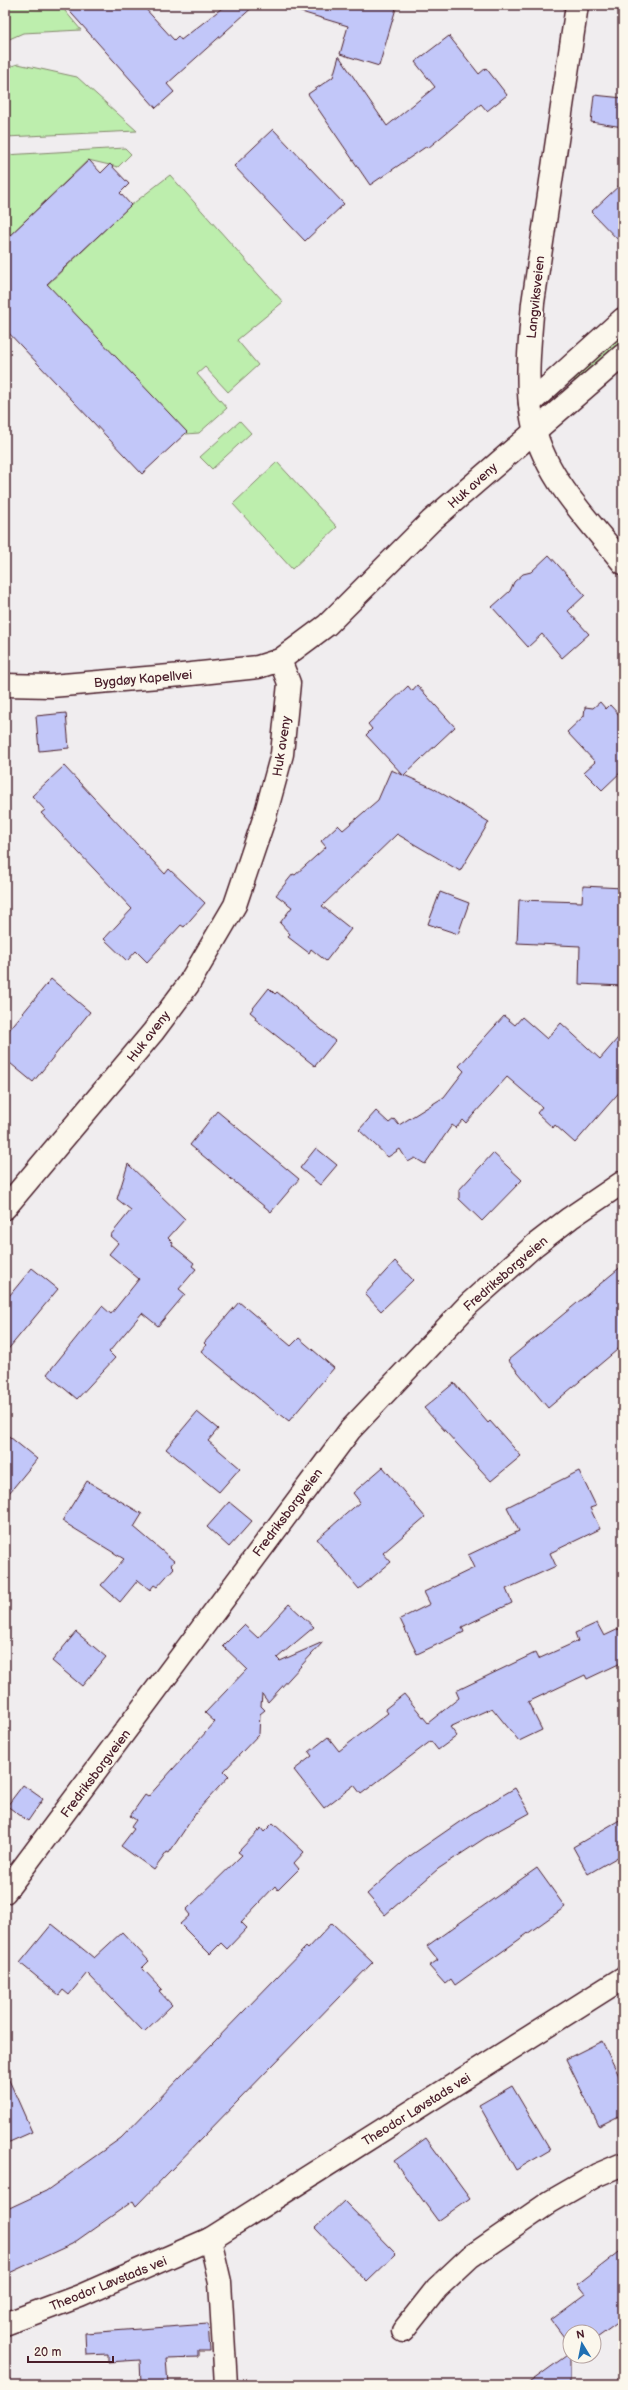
<svg xmlns="http://www.w3.org/2000/svg" width="628" height="2390" viewBox="0 0 628 2390" font-family="'Balsamiq Sans',sans-serif">
	<style>
		.green { fill: #bdeead; stroke: #84866c }
		.building { fill: #c2c7f9; stroke: #4a1f2b }
		.lines { fill: none; stroke-linecap: round; stroke-linejoin: round }
		.minor-casing { stroke: #4a1f2b; stroke-width: 25 }
		.minor { stroke: #fbf7ec; stroke-width: 22 }
		.labels { text-anchor: middle; stroke-width: 4; stroke-linejoin: round; paint-order: stroke }
		.street-label { font-size: 13px; fill: #4a1f2b; stroke: #fbf7ec }
	</style>
	<rect width="100%" height="100%" fill="#f0edef"/>
	<filter id="ink" filterUnits="userSpaceOnUse"><feTurbulence type="fractalNoise" baseFrequency=".025" numOctaves="2"/><feDisplacementMap in="SourceGraphic" scale="8" xChannelSelector="R" yChannelSelector="G"/><feConvolveMatrix kernelMatrix="1 2 1 2 8 2 1 2 1" color-interpolation-filters="sRGB"/></filter>
	<g filter="url(#ink)">
		<g class="green">
			<path d="M 5,5 L 60,5 L 81,30 L 23,33 L 5,41 Z"/>
			<path d="M 18,64 L 77,77 L 137,131 L 5,137 L 5,68 Z"/>
			<path d="M 125,148 L 131,154 L 118,167 L 88,160 L 9,236 L 5,232 L 5,155 Z"/>
			<path d="M 170,175 L 283,302 L 237,340 L 258,365 L 228,392 L 205,367 L 197,374 L 227,408 L 199,433 L 186,434 L 46,286 L 130,206 Z"/>
			<path d="M 623,332 L 623,343 L 581,382 L 577,383 L 574,381 L 575,376 Z"/>
			<path d="M 240,421 L 251,433 L 212,469 L 200,457 Z"/>
			<path d="M 277,462 L 337,527 L 292,569 L 233,504 Z"/>
		</g>
		<g class="building">
			<path d="M 64,5 L 142,5 L 174,40 L 178,36 L 181,40 L 226,5 L 255,5 L 167,84 L 174,92 L 156,108 Z"/>
			<path d="M 299,5 L 397,5 L 379,66 L 340,54 L 348,26 L 298,11 Z"/>
			<path d="M 449,36 L 479,74 L 486,68 L 507,95 L 487,111 L 481,104 L 428,148 L 427,146 L 370,185 L 308,94 L 333,77 L 339,56 L 387,126 L 435,87 L 415,62 Z"/>
			<path d="M 594,95 L 623,98 L 623,127 L 591,122 Z"/>
			<path d="M 273,129 L 344,204 L 305,241 L 234,166 Z"/>
			<path d="M 89,160 L 101,173 L 110,164 L 129,184 L 120,193 L 131,205 L 47,284 L 187,432 L 142,474 L 5,329 L 5,240 Z"/>
			<path d="M 623,182 L 623,245 L 591,212 Z"/>
			<path d="M 549,555 L 585,595 L 568,611 L 589,634 L 562,658 L 542,634 L 528,647 L 492,607 L 510,591 L 514,582 L 523,574 L 531,572 Z"/>
			<path d="M 417,685 L 455,727 L 404,775 L 433,788 L 489,822 L 460,871 L 397,834 L 322,906 L 351,929 L 326,961 L 311,949 L 309,953 L 288,937 L 290,934 L 280,923 L 292,907 L 276,895 L 293,874 L 295,875 L 326,847 L 321,841 L 338,825 L 343,830 L 378,800 L 391,770 L 403,775 L 366,735 L 372,729 L 368,724 L 408,686 L 412,691 Z"/>
			<path d="M 600,702 L 606,709 L 610,705 L 623,719 L 623,770 L 602,790 L 584,772 L 595,762 L 567,732 L 584,716 L 585,707 L 593,708 Z"/>
			<path d="M 66,713 L 69,748 L 39,751 L 36,716 Z"/>
			<path d="M 64,766 L 165,874 L 169,869 L 205,903 L 184,927 L 181,925 L 147,962 L 136,951 L 127,961 L 104,939 L 132,909 L 41,813 L 45,810 L 32,796 Z"/>
			<path d="M 583,886 L 623,888 L 623,986 L 579,984 L 580,946 L 517,943 L 519,900 L 582,902 Z"/>
			<path d="M 440,892 L 469,903 L 458,934 L 428,924 Z"/>
			<path d="M 51,979 L 90,1012 L 33,1082 L 5,1059 L 5,1035 Z"/>
			<path d="M 269,988 L 275,994 L 277,992 L 335,1041 L 315,1066 L 255,1019 L 256,1017 L 250,1012 Z"/>
			<path d="M 504,1016 L 515,1025 L 522,1017 L 547,1039 L 561,1023 L 600,1059 L 623,1032 L 623,1088 L 575,1143 L 555,1125 L 553,1128 L 537,1113 L 542,1107 L 507,1077 L 466,1123 L 463,1120 L 456,1128 L 452,1125 L 425,1164 L 415,1158 L 408,1162 L 400,1149 L 388,1157 L 359,1130 L 376,1111 L 389,1123 L 394,1119 L 399,1125 L 444,1097 L 464,1071 L 459,1066 Z"/>
			<path d="M 217,1111 L 299,1179 L 271,1212 L 190,1145 Z"/>
			<path d="M 316,1148 L 337,1165 L 320,1185 L 300,1168 Z"/>
			<path d="M 493,1153 L 522,1180 L 482,1221 L 459,1199 L 459,1190 Z"/>
			<path d="M 128,1164 L 185,1219 L 168,1238 L 173,1243 L 172,1245 L 194,1263 L 192,1266 L 196,1269 L 179,1289 L 185,1294 L 158,1326 L 142,1313 L 109,1352 L 115,1358 L 77,1399 L 47,1374 L 102,1306 L 111,1314 L 139,1279 L 109,1254 L 118,1243 L 110,1236 L 131,1210 L 117,1199 Z"/>
			<path d="M 395,1261 L 413,1280 L 381,1311 L 365,1294 Z"/>
			<path d="M 623,1265 L 623,1345 L 548,1408 L 508,1360 Z"/>
			<path d="M 32,1268 L 58,1289 L 5,1353 L 5,1301 Z"/>
			<path d="M 239,1302 L 291,1346 L 299,1338 L 334,1368 L 289,1421 L 280,1414 L 279,1415 L 201,1351 L 206,1345 L 204,1343 Z"/>
			<path d="M 454,1383 L 488,1423 L 490,1421 L 521,1456 L 491,1481 L 424,1408 Z"/>
			<path d="M 197,1412 L 218,1429 L 208,1441 L 240,1468 L 219,1492 L 166,1449 Z"/>
			<path d="M 5,1433 L 37,1459 L 5,1498 Z"/>
			<path d="M 383,1467 L 425,1517 L 383,1553 L 391,1562 L 359,1589 L 317,1539 L 360,1502 L 353,1493 Z"/>
			<path d="M 579,1471 L 596,1506 L 590,1508 L 600,1529 L 550,1553 L 556,1566 L 506,1589 L 512,1603 L 462,1627 L 464,1632 L 417,1654 L 400,1619 L 430,1604 L 424,1592 L 474,1568 L 468,1555 L 519,1531 L 507,1507 Z"/>
			<path d="M 87,1481 L 142,1514 L 134,1527 L 174,1561 L 171,1565 L 174,1568 L 157,1587 L 154,1585 L 150,1590 L 138,1580 L 120,1602 L 101,1585 L 124,1559 L 62,1521 Z"/>
			<path d="M 229,1502 L 252,1521 L 229,1547 L 207,1527 Z"/>
			<path d="M 289,1604 L 314,1627 L 277,1658 L 280,1661 L 323,1642 L 268,1702 L 262,1694 L 261,1706 L 265,1710 L 260,1714 L 259,1734 L 224,1771 L 229,1776 L 198,1810 L 169,1853 L 167,1852 L 154,1870 L 121,1846 L 134,1829 L 131,1827 L 136,1820 L 130,1816 L 145,1795 L 148,1797 L 215,1722 L 205,1713 L 247,1669 L 223,1646 L 244,1625 L 258,1638 Z"/>
			<path d="M 597,1623 L 604,1636 L 623,1627 L 623,1662 L 587,1679 L 585,1675 L 528,1702 L 542,1730 L 519,1741 L 492,1708 L 450,1727 L 457,1736 L 438,1750 L 431,1741 L 361,1794 L 354,1785 L 324,1808 L 294,1770 L 312,1756 L 309,1752 L 328,1737 L 339,1751 L 388,1713 L 385,1709 L 404,1694 L 428,1723 L 459,1698 L 456,1691 L 535,1653 L 538,1659 L 578,1641 L 575,1633 Z"/>
			<path d="M 76,1632 L 106,1657 L 82,1686 L 52,1661 Z"/>
			<path d="M 23,1785 L 43,1799 L 28,1821 L 7,1806 Z"/>
			<path d="M 515,1788 L 530,1813 L 485,1838 L 438,1869 L 385,1915 L 367,1894 L 410,1856 L 471,1814 Z"/>
			<path d="M 623,1818 L 623,1854 L 588,1874 L 573,1847 Z"/>
			<path d="M 273,1823 L 304,1852 L 294,1863 L 299,1869 L 278,1890 L 275,1886 L 241,1922 L 247,1928 L 227,1949 L 221,1943 L 210,1954 L 180,1924 L 190,1915 L 186,1910 L 242,1855 L 238,1852 L 261,1828 L 264,1832 Z"/>
			<path d="M 537,1868 L 565,1907 L 455,1985 L 451,1979 L 445,1984 L 429,1966 L 438,1960 L 427,1946 Z"/>
			<path d="M 332,1923 L 373,1962 L 136,2206 L 133,2201 L 72,2244 L 5,2275 L 5,2210 L 46,2191 L 121,2138 L 306,1947 L 308,1949 Z"/>
			<path d="M 52,1924 L 94,1958 L 122,1932 L 149,1961 L 142,1968 L 162,1989 L 159,1991 L 172,2005 L 144,2032 L 87,1973 L 69,1995 L 63,1990 L 59,1995 L 20,1963 Z"/>
			<path d="M 602,2041 L 623,2084 L 623,2114 L 599,2126 L 566,2059 Z"/>
			<path d="M 5,2071 L 32,2132 L 5,2144 Z"/>
			<path d="M 512,2086 L 550,2150 L 516,2170 L 479,2105 Z"/>
			<path d="M 426,2138 L 470,2198 L 438,2221 L 394,2161 Z"/>
			<path d="M 344,2201 L 396,2254 L 367,2282 L 315,2228 Z"/>
			<path d="M 623,2249 L 623,2319 L 594,2340 L 594,2332 L 570,2332 L 570,2345 L 551,2320 L 586,2294 L 578,2284 Z"/>
			<path d="M 208,2324 L 210,2351 L 198,2351 L 198,2357 L 166,2358 L 168,2385 L 141,2385 L 140,2360 L 108,2362 L 108,2354 L 86,2355 L 85,2333 Z"/>
			<path d="M 570,2353 L 570,2385 L 526,2385 Z"/>
		</g>
		<g class="lines">
			<defs>
				<g id="minor">
					<path d="M 577,5 L 533,303 C 530,340 525,381 532,418 C 542,475 588,519 623,563"/>
					<path d="M 530,403 L 623,319"/>
					<path d="M 5,685 L 51,686 L 182,675 L 258,667 L 280,660 L 327,625 L 431,521 L 623,355"/>
					<path d="M 5,1208 L 153,1032 L 188,985 L 235,905 L 265,816 L 282,754 L 289,683 L 280,660"/>
					<path d="M 5,1892 L 350,1430 L 469,1304 L 535,1245 L 570,1218 L 623,1182"/>
					<path d="M 210,2239 L 220,2282 L 226,2385"/>
					<path d="M 5,2324 L 80,2296 L 210,2239 L 623,1978"/>
					<path d="M 403,2331 L 437,2288 L 470,2257 L 550,2202 L 597,2175 L 623,2164"/>
				</g>
			</defs>
			<use href="#minor" class="minor-casing"/>
			<use href="#minor" class="minor"/>
		</g>
	</g>
	<g class="labels">
		<g class="street-label">
			<text transform="translate(535 297) rotate(-84)" y="5">Langviksveien</text>
			<text transform="translate(472 485) rotate(-42)" y="5">Huk aveny</text>
			<text transform="translate(143 678) rotate(-5)" y="5">Bygdøy Kapellvei</text>
			<text transform="translate(281 746) rotate(-81)" y="5">Huk aveny</text>
			<text transform="translate(148 1036) rotate(-52)" y="5">Huk aveny</text>
			<text transform="translate(505 1273) rotate(-41)" y="5">Fredriksborgveien</text>
			<text transform="translate(287 1512) rotate(-53)" y="5">Fredriksborgveien</text>
			<text transform="translate(95 1773) rotate(-53)" y="5">Fredriksborgveien</text>
			<text transform="translate(416 2109) rotate(-32)" y="5">Theodor Løvstads vei</text>
			<text transform="translate(108 2283) rotate(-22)" y="5">Theodor Løvstads vei</text>
		</g>
	</g>
	<rect width="628" height="2390" fill="none" stroke="#fbf7ec" stroke-width="20"/>
	<rect x="10" y="10" width="608" height="2370" fill="none" stroke="#4a1f2b" stroke-width="1.5" filter="url(#ink)"/>
	<g transform="translate(582 2344) rotate(350)"><circle r="19" fill="#fbf7ec" stroke="#b4a19f"/>
	<path d="M0-3L7 15L0 10L-7 15Z" fill="#1f6fb2"/>
	<text y="-6" font-size="11" font-weight="bold" text-anchor="middle" fill="#4a1f2b">N</text>
	</g>
	<path d="M28 2356v6h85v-6" fill="none" stroke="#4a1f2b" stroke-width="2"/>
	<text x="34" y="2356" font-size="12" fill="#4a1f2b" stroke="#fbf7ec" stroke-width="3" paint-order="stroke">20 m</text>
</svg>
